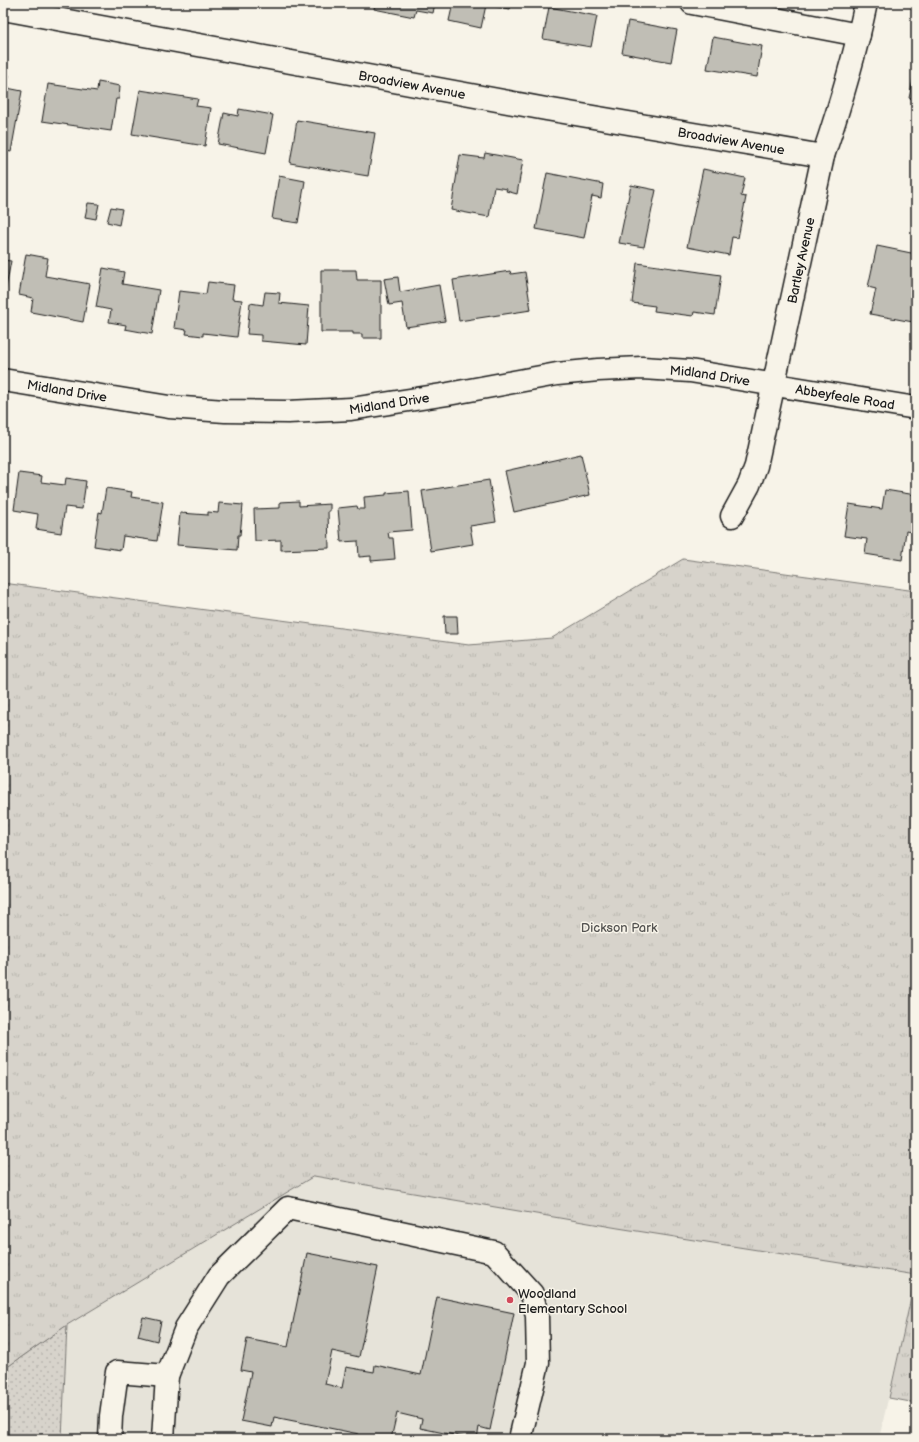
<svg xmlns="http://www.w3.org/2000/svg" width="919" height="1442" viewBox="0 0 919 1442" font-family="'Balsamiq Sans',sans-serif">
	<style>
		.built { fill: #e6e3d9 }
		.grass { fill: url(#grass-dots); stroke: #7a7874 }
		.park { fill: url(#park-tufts); stroke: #7a7874 }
		.building { fill: #c0beb5; stroke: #1c1c1c }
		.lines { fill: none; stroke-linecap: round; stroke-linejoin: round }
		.minor-casing { stroke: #1c1c1c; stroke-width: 25 }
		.minor { stroke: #f7f3e8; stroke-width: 22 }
		.poi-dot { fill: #d1495b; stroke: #f7f3e8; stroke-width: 1.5 }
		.labels { text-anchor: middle; stroke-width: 3; stroke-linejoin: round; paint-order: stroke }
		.street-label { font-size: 13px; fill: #1c1c1c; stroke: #f7f3e8 }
		.park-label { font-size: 13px; fill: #545351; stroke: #f7f3e8 }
		.poi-label { font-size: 13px; fill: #1c1c1c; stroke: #f7f3e8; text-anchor: start }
	</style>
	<defs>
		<pattern id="grass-dots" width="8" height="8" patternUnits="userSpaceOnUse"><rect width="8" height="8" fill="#d7d3cb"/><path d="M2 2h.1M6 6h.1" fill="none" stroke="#b8b5ae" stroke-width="1.8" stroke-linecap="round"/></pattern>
		<pattern id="park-tufts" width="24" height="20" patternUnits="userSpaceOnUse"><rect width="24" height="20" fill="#d7d3cb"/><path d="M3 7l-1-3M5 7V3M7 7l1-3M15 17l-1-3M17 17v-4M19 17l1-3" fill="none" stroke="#b8b5ae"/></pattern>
	</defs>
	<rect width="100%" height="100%" fill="#f7f3e8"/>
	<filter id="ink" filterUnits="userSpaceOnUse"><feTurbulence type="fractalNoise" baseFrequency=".025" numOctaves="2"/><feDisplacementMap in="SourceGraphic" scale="8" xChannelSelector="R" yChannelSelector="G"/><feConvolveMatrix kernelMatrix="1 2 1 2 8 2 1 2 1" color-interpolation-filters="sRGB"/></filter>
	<g filter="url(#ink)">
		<path class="built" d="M 314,1176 L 618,1228 L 916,1275 L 879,1439 L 62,1439 L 67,1325 Z"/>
		<path class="grass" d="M 67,1325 L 62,1439 L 3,1439 L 3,1370 Z"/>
		<path class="park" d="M 683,559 L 916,591 L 916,1403 L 889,1398 L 916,1275 L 618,1228 L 314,1176 L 67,1325 L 3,1370 L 3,583 L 469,645 L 552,638 Z"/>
		<g class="building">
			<path d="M 375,3 L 435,3 L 433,13 L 416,10 L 414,17 L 374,9 Z"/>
			<path d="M 453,3 L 512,3 L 510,9 L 486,5 L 481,28 L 449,21 Z"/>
			<path d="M 549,7 L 597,16 L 591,47 L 543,39 Z"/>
			<path d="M 628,21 L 677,30 L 671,62 L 622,53 Z"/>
			<path d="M 713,37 L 762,46 L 757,77 L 707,69 Z"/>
			<path d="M 3,74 L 9,75 L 7,88 L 22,91 L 11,152 L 3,150 Z"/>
			<path d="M 914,76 L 916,77 L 916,100 L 909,98 Z"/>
			<path d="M 98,82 L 120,86 L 119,99 L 116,99 L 111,131 L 42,121 L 48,84 L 97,91 Z"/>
			<path d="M 140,90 L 198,99 L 196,106 L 211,108 L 205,146 L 132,134 Z"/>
			<path d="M 239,109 L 273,115 L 266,153 L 218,144 L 224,113 L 238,116 Z"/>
			<path d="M 297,120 L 375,133 L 368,176 L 290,163 Z"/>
			<path d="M 485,153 L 523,160 L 517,194 L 506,191 L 507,189 L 494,187 L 489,217 L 451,210 L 460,155 L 484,158 Z"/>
			<path d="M 703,169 L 745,178 L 741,196 L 746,197 L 738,238 L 732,237 L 729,255 L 687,247 Z"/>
			<path d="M 547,173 L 603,184 L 601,198 L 592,196 L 584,238 L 536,229 Z"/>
			<path d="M 279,176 L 305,181 L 298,223 L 272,219 Z"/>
			<path d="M 631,185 L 656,190 L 644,247 L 619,243 Z"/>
			<path d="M 88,203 L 99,204 L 96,219 L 85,217 Z"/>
			<path d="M 111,207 L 122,209 L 119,225 L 107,222 Z"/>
			<path d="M 877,246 L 916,254 L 916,308 L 913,322 L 870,314 L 876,289 L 868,287 Z"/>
			<path d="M 26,254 L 48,258 L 45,276 L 90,284 L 83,322 L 31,312 L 33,298 L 19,295 Z"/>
			<path d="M 3,260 L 11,261 L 5,293 L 3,293 Z"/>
			<path d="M 637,263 L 721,275 L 715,315 L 694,312 L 693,316 L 654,311 L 655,306 L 632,303 Z"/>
			<path d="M 103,268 L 124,272 L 122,284 L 159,290 L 152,334 L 125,329 L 126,325 L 109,322 L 111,310 L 96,307 Z"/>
			<path d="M 321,270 L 356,270 L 357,280 L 381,280 L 381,338 L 362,338 L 362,334 L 353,334 L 353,332 L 321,332 Z"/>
			<path d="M 510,271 L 511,274 L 525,272 L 531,310 L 459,321 L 453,280 Z"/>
			<path d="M 398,277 L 400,292 L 439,285 L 445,321 L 406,327 L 402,303 L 389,305 L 384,279 Z"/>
			<path d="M 208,282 L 234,285 L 232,299 L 242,300 L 237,337 L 203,333 L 203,336 L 186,334 L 187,330 L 174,328 L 179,291 L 206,294 Z"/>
			<path d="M 265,292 L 280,293 L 279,303 L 309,306 L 306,345 L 261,341 L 261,335 L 247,334 L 250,303 L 263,305 Z"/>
			<path d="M 581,454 L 590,495 L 514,512 L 505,471 Z"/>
			<path d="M 19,473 L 42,476 L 41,482 L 65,485 L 66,478 L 86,481 L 82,509 L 65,507 L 61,533 L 36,529 L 38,514 L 14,510 Z"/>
			<path d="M 489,480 L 496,522 L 470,526 L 473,544 L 431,551 L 422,491 Z"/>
			<path d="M 106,488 L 132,492 L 131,497 L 163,502 L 157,541 L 123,536 L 121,550 L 94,546 L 99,512 L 102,513 Z"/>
			<path d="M 885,490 L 916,495 L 910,532 L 906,531 L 902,560 L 865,554 L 867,539 L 844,536 L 849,504 L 882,509 Z"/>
			<path d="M 409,491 L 412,530 L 388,532 L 389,538 L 393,538 L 395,559 L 371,561 L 371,556 L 359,557 L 358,541 L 341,542 L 338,508 L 357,506 L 358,509 L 365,509 L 364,497 L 386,495 L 386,493 Z"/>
			<path d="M 299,501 L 299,506 L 330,504 L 330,511 L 328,511 L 329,548 L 281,550 L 281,540 L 255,541 L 254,509 L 280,508 L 280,502 Z"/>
			<path d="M 219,503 L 243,505 L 240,535 L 238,535 L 237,550 L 177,545 L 180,513 L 208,515 L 208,512 L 218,513 Z"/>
			<path d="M 444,616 L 457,616 L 458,634 L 445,634 Z"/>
			<path d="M 307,1253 L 378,1267 L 359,1357 L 332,1351 L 325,1384 L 342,1388 L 346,1367 L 374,1372 L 375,1365 L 421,1375 L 437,1297 L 514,1313 L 490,1430 L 479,1427 L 477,1439 L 473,1439 L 420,1428 L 422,1419 L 397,1413 L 391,1439 L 358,1439 L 359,1434 L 274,1417 L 272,1427 L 241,1421 L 251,1372 L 241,1370 L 247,1339 L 288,1347 Z"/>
			<path d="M 143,1317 L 161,1321 L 157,1341 L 138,1336 Z"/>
		</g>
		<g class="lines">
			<defs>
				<g id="minor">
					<path d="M 692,3 L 859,35"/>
					<path id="s1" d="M 3,9 L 546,109 L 823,156"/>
					<path id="s2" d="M 3,380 L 169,407 L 225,411 L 288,412 L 351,409 L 448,394 L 557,374 L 598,370 L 642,368 L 690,371 L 916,408"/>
					<path id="s3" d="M 732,516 L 749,485 L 756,466 L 823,156 C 840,106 855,55 866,3"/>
					<path d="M 110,1439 L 111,1416 L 117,1372 L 167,1376"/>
					<path d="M 163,1439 L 167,1376 L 186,1328 L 219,1276 L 288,1208 L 494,1252 L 532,1294 L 537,1316 L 538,1363 L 520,1439"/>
				</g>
			</defs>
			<use href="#minor" class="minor-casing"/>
			<use href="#minor" class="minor"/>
		</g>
	</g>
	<circle class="poi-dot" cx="510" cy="1300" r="4"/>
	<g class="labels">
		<g class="street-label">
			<text dy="5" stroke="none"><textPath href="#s1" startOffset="416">Broadview Avenue</textPath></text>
			<text dy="5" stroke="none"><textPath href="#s1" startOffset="740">Broadview Avenue</textPath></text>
			<text dy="5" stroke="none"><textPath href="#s3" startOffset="266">Bartley Avenue</textPath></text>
			<text dy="5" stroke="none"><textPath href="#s2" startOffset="713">Midland Drive</textPath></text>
			<text dy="5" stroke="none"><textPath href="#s2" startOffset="65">Midland Drive</textPath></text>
			<text dy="5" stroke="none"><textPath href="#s2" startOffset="850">Abbeyfeale Road</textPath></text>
			<text dy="5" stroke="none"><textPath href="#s2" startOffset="389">Midland Drive</textPath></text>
		</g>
		<g class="park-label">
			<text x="619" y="932">Dickson Park</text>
		</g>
		<g class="poi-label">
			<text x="518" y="1298">Woodland<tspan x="518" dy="15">Elementary School</tspan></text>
		</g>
	</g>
	<rect width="919" height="1442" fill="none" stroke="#f7f3e8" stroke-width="16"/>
	<rect x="8" y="8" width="903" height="1426" fill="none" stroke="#1c1c1c" stroke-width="1.5" filter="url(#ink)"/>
</svg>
